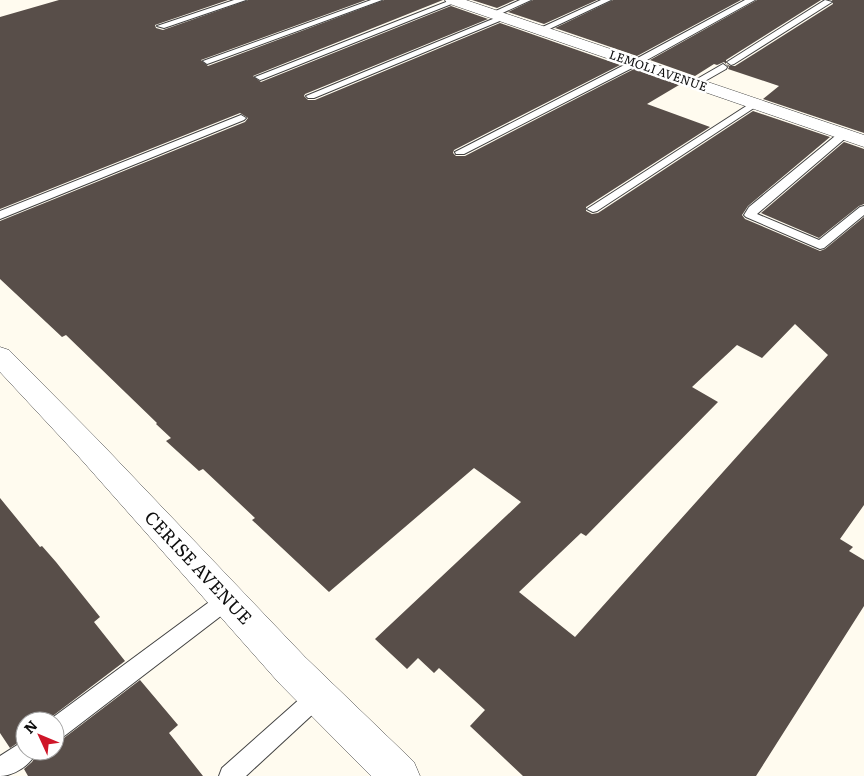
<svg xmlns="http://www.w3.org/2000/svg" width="864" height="776" viewBox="0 0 864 776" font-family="Literata,serif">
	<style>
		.building { fill: #584e49; fill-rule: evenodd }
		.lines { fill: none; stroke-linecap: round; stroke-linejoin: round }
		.lane-casing { stroke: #414141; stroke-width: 2 }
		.street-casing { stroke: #414141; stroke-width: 1 }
		.lane { fill: #fff; fill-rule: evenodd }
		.street { fill: #fff; fill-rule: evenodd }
		.labels { text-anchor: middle; stroke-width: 5; stroke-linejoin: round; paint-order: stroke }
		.far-street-label { font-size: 12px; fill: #0e0e0e; stroke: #fff }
		.near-street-label { font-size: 18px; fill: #0e0e0e; stroke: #fff }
	</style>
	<rect width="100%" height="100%" fill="#fffbef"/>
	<g class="building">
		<path d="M 59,0 L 228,0 L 155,25 L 156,28 L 163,30 L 248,0 L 366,0 L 201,60 L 208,66 L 384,0 L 443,0 L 253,76 L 261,82 L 451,6 L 488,19 L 305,94 L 304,96 L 308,100 L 315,100 L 500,23 L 620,65 L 454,150 L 453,153 L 456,156 L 465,156 L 634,69 L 679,85 L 647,104 L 710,127 L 586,207 L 586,211 L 592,214 L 598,213 L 753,111 L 830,137 L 748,206 L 742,215 L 745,219 L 820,251 L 825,249 L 864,217 L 864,505 L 840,539 L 853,547 L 849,551 L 864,560 L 864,606 L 756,776 L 523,776 L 470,726 L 485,710 L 439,668 L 434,673 L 418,658 L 407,669 L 375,639 L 521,502 L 474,468 L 329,592 L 252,520 L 255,518 L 203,469 L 199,471 L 166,441 L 171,438 L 156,424 L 157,423 L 66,335 L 62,337 L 0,279 L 0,221 L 245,122 L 248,118 L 240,113 L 0,209 L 0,17 ZM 795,324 L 828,355 L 575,637 L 519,592 L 581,533 L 586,536 L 718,402 L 692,387 L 737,345 L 762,358 Z"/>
		<path d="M 472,0 L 515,0 L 497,8 Z"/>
		<path d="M 533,0 L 597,0 L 544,24 L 508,12 Z"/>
		<path d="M 613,0 L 741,0 L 637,56 L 555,28 Z"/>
		<path d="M 757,0 L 821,0 L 726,60 L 726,64 L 730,66 L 735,66 L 833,4 L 832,0 L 864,0 L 864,133 L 763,99 L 779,86 L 728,69 L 729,67 L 724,62 L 717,65 L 714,64 L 695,76 L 650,60 Z"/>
		<path d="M 844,142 L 864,149 L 864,204 L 859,206 L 819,238 L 761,213 Z"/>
		<path d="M 0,498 L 40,547 L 42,546 L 56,562 L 100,617 L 94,622 L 125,661 L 46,721 L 25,721 L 25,738 L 10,748 L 0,733 Z"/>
		<path d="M 140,680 L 178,725 L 169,733 L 203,776 L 28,776 L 24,769 L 32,762 L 39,751 L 55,751 L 55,742 L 64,738 Z"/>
	</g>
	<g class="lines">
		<defs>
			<g id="lane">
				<path d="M 234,0 L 246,0 L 164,28 L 157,26 Z"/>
				<path d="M 371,0 L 382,0 L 210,63 L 207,64 L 203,61 Z"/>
				<path d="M 451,0 L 459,1 L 263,79 L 260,80 L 255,77 Z"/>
				<path d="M 520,0 L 531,0 L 496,16 L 489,14 Z"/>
				<path d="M 601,0 L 611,0 L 543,32 L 536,30 Z"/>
				<path d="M 745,0 L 755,0 L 638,65 L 464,154 L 456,154 L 455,152 L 632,61 Z"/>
				<path d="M 825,0 L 832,2 L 734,64 L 731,65 L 727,62 Z"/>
				<path d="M 500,16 L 507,18 L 314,98 L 308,98 L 306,96 Z"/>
				<path d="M 723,64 L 727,67 L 726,69 L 698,85 L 692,85 L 690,83 Z"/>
				<path d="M 754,101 L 759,104 L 757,106 L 597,211 L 593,212 L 587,209 Z"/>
				<path d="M 241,115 L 246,118 L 244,120 L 0,219 L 0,211 Z"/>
				<path d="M 844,131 L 849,134 L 848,136 L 757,214 L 819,240 L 860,207 L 864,206 L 864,215 L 824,248 L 820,249 L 746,217 L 744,215 L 749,207 L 840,132 Z"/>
				<path d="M 227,591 L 234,594 L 237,600 L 234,606 L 63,737 L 55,740 L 55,721 L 48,721 L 220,594 Z"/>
				<path d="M 318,686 L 325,689 L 328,696 L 325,703 L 246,776 L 219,776 L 222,768 L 311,689 Z"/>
				<path d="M 25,740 L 25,751 L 37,751 C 31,765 14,776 0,776 L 0,756 Z"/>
			</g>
			<g id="street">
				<path d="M 445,0 L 466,0 L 864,135 L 864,147 L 447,3 Z"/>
				<path d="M 0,347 L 9,350 L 99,441 L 305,657 L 414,762 L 420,776 L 371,776 L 279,683 L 79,457 L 0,372 Z"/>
			</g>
		</defs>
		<use href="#lane" class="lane-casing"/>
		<use href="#street" class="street-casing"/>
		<use href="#lane" class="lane"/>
		<use href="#street" class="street"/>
	</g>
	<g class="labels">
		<g class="far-street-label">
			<text transform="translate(658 71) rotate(19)" y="4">LEMOLI AVENUE</text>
		</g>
		<g class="near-street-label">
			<text transform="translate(198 568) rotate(47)" y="6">CERISE AVENUE</text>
		</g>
	</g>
	<g transform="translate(40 736) rotate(314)"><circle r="24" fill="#ffffff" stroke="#9f9f9f"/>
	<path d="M0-4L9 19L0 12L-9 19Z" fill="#cf1629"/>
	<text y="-8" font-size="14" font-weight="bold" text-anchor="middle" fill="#0e0e0e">N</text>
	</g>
</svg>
